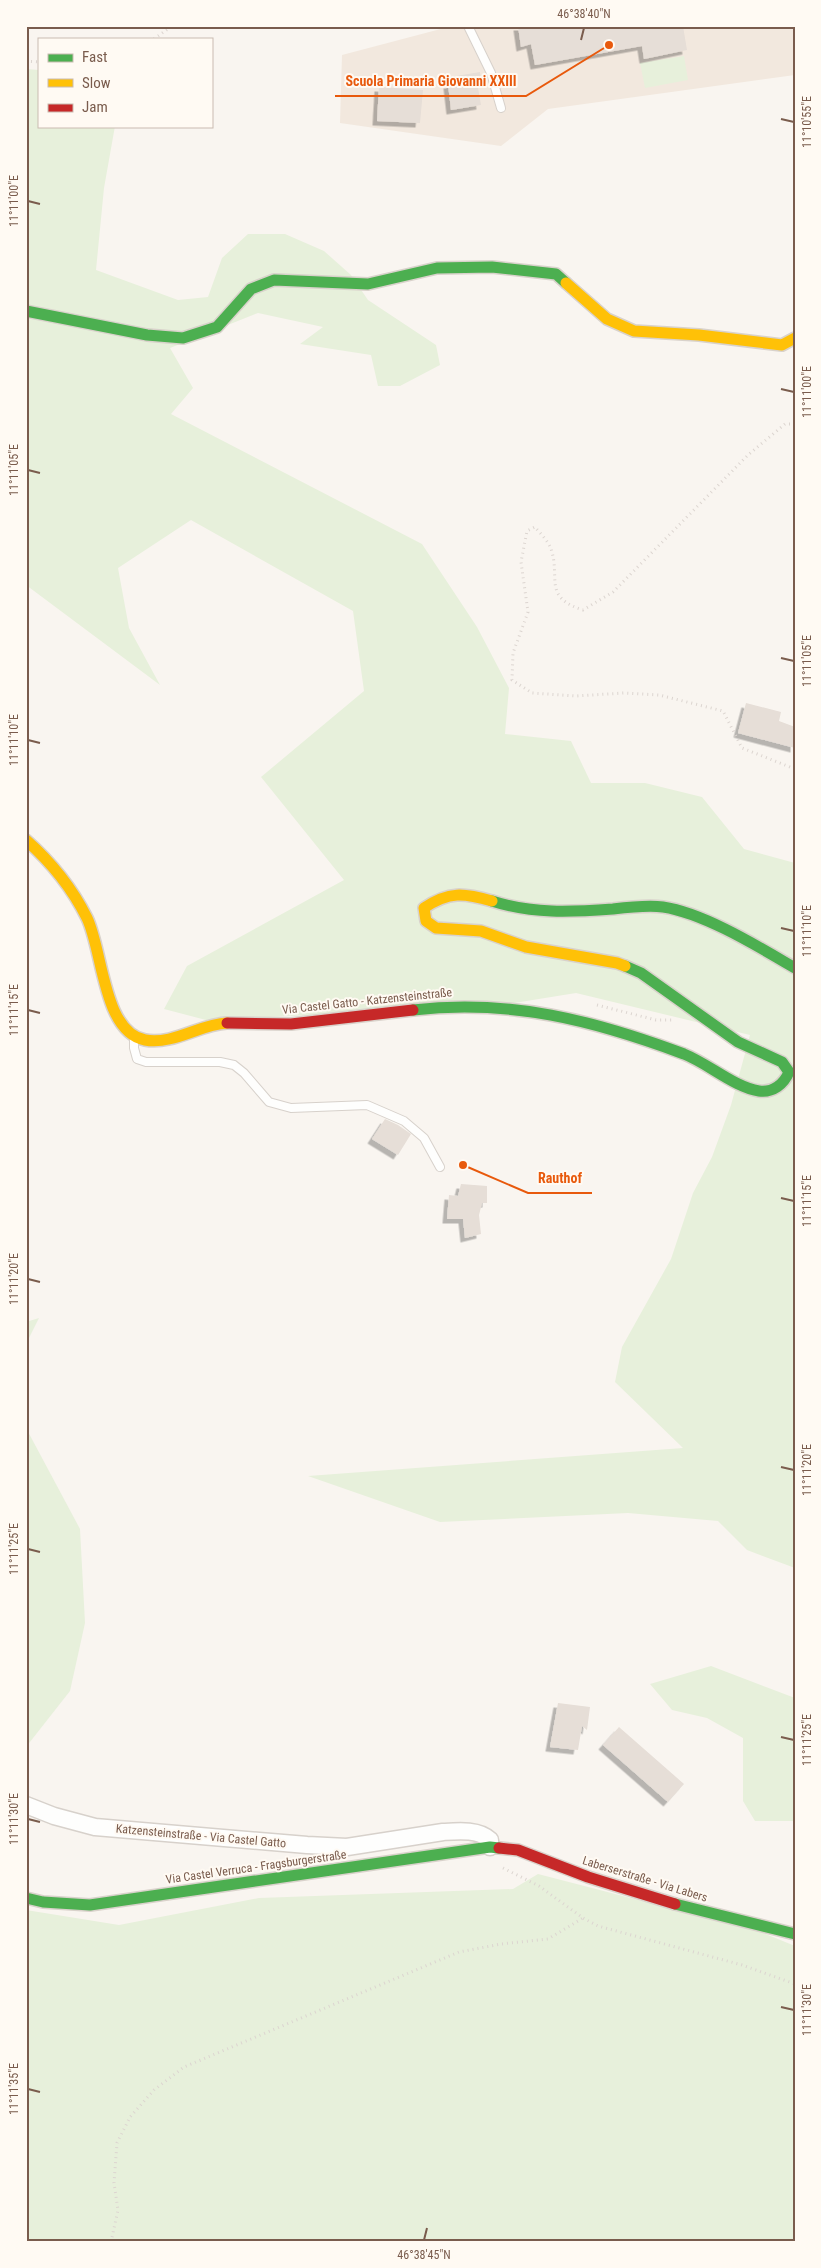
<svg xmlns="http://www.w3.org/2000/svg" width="821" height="2268" viewBox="0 0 821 2268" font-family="'Roboto Condensed',sans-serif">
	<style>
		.residential { fill: #f2e8de }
		.green { fill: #e7f0db }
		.building { fill: #e6ded7; filter: url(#shadow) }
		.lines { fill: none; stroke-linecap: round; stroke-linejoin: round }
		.lane-casing { stroke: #d7d1cb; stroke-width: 10 }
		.street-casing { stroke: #d7d1cb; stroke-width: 19 }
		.fast-casing { stroke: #d9d2cb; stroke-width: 14 }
		.slow-casing { stroke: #d9d2cb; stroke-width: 14 }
		.jam-casing { stroke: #d9d2cb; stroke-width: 14 }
		.path { stroke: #dcd5d0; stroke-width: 3; stroke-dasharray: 1 4; stroke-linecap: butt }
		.lane { stroke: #fefefd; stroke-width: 8 }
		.street { stroke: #fefefd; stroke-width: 16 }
		.fast { stroke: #4caf50; stroke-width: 11 }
		.slow { stroke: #ffc107; stroke-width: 11 }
		.jam { stroke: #c62828; stroke-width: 11 }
		.ticks { fill: none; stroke: #7a5c4d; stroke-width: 2 }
		.labels { text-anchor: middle; stroke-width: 4; stroke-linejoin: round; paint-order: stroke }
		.street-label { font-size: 12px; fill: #7a5c4d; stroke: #fffaf3 }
		.leader { fill: none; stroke: #e8590c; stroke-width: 2 }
		.callout-dot { fill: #e8590c; stroke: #fffaf3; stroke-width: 2 }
		.callout-label { font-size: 14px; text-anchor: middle; font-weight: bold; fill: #e8590c; stroke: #fffaf3; stroke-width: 4; stroke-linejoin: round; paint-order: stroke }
		.neatline { fill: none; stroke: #7a5c4d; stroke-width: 2 }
		.ticks-label { font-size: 12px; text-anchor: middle; fill: #7a5c4d }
	</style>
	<defs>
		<filter id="shadow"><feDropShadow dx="-4.5" dy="4.5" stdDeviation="0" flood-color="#0004"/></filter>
	</defs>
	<rect width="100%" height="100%" fill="#f9f5f0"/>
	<path class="residential" d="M 452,26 L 795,26 L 795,75 L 548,109 L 501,146 L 340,123 L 342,55 Z"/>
	<g class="green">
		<path d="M 684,56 L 688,80 L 645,88 L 640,63 Z"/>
		<path d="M 26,69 L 39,70 L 39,126 L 115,126 L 104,188 L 96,270 L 178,300 L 208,297 L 222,258 L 248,234 L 285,234 L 324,251 L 351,275 L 368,300 L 436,345 L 440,365 L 400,386 L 378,386 L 371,355 L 300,344 L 323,327 L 258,313 L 170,348 L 193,388 L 171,414 L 422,544 L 477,627 L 509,688 L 505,734 L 571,741 L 591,783 L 645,783 L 702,797 L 744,849 L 795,863 L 795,1568 L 747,1550 L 718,1521 L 628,1513 L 440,1522 L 308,1476 L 683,1448 L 615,1382 L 622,1347 L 671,1259 L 693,1193 L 712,1157 L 731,1105 L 750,1035 L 576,993 L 490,1007 L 206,1020 L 164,1009 L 187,966 L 344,880 L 261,777 L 364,691 L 353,611 L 191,520 L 118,568 L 129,628 L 160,685 L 26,585 Z"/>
		<path d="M 39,1318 L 26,1344 L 26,1322 Z"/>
		<path d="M 26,1428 L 80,1529 L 85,1623 L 70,1691 L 26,1747 Z"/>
		<path d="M 711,1666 L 795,1698 L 795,1821 L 755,1821 L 743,1801 L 743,1738 L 707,1718 L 672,1710 L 650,1684 Z"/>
		<path d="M 538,1874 L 758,1931 L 795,1946 L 795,2242 L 26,2242 L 26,1910 L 119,1925 L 259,1898 L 513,1889 Z"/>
	</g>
	<g class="building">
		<path d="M 518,26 L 683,26 L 687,50 L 644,59 L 642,46 L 535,65 L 531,44 L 521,47 Z"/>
		<path d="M 480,72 L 482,87 L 478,88 L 481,105 L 451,110 L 448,84 L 451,84 L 450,77 Z"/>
		<path d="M 379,87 L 423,90 L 420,123 L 377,121 Z"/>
		<path d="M 746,703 L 781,712 L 779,721 L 795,727 L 795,748 L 738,733 Z"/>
		<path d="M 385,1119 L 398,1125 L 411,1134 L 398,1155 L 372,1139 Z"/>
		<path d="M 461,1184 L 487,1186 L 487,1203 L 482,1203 L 479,1215 L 481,1234 L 465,1238 L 463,1219 L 447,1219 L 449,1195 L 458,1196 Z"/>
		<path d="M 558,1703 L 590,1707 L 587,1730 L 582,1726 L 578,1750 L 550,1747 Z"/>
		<path d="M 619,1727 L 684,1784 L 668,1802 L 603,1745 Z"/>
	</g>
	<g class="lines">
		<defs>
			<g id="lane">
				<path d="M 468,26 L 491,73 L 501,108"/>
				<path d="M 134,1038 L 134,1048 L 137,1059 L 146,1062 L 220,1062 L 234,1065 L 244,1073 L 269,1102 L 291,1108 L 367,1105 L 404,1121 L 424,1138 L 440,1167"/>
			</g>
			<path id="street" d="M 26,1805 L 54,1816 L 95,1827 L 307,1845 L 347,1847 L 443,1832 C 458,1831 479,1829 490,1840 L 490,1847"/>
			<g id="fast">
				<path d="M 26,311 L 147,335 L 183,338 L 217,327 L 251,289 L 274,280 L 368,284 L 437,268 L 492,267 L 556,274 L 566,283"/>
				<path d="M 492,901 C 532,914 571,912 613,909 C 630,907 647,905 663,907 C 704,913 759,947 795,968"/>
				<path d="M 413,1010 C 511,999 593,1020 684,1054 C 709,1064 734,1087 759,1091 C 773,1093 784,1084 789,1072 L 782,1062 L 738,1042 L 641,973 L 625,966"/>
				<path d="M 26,1898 L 43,1902 L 90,1905 L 490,1847 L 499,1848"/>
				<path d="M 675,1904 L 795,1934"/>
			</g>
			<g id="slow">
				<path d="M 566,283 L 607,319 L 634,331 L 699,335 L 782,345 L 795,338"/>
				<path d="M 26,840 C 51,862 72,888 87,918 C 103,951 103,1032 145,1040 C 174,1045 200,1024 227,1023"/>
				<path d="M 492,901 C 464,893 449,891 424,908 L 426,921 L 436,928 L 481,931 L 526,947 L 617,963 L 625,966"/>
			</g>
			<g id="jam">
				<path d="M 227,1023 L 291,1024 L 413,1010"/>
				<path d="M 499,1848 L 518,1850 L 588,1877 L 675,1904"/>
			</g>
		</defs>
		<use href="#lane" class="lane-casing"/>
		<use href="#street" class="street-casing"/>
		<use href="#fast" class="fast-casing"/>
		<use href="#slow" class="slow-casing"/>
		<use href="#jam" class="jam-casing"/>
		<g class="path">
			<path d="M 154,39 L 172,26"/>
			<path d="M 26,61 L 39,62"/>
			<path d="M 795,424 L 785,424 L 748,455 L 613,592 L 583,610 C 542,597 561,578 551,549 C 549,542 540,533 535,527 L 527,531 L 521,562 L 528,612 L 513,653 L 512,680 L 532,693 L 576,696 L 624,693 L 659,695 L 723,711 L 742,748 L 795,769"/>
			<path d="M 597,1005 L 656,1020 L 674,1020"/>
			<path d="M 503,1868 L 539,1886 L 583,1918 L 598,1926 L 742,1965 L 795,1984"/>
			<path d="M 111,2242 L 118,2210 L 114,2183 L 117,2143 L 130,2117 L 154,2090 L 184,2067 L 459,1952 L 501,1944 L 548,1939 L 583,1918"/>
		</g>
		<use href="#lane" class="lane"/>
		<use href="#street" class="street"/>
		<use href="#fast" class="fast"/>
		<use href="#slow" class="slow"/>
		<use href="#jam" class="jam"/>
	</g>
	<path class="ticks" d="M 581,40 L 584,28M 781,119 L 794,122M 28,201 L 40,204M 781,389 L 794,392M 28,470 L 40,473M 781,658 L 794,661M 28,740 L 40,743M 781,928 L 794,931M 28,1010 L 40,1013M 781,1198 L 794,1201M 28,1279 L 40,1282M 781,1467 L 794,1470M 28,1549 L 40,1552M 781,1737 L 794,1740M 28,1819 L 40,1822M 781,2007 L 794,2010M 28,2089 L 40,2092M 424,2240 L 427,2228"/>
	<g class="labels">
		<g class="street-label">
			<text transform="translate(367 1001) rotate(-6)" y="4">Via Castel Gatto - Katzensteinstraße</text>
			<text transform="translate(201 1836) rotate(5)" y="4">Katzensteinstraße - Via Castel Gatto</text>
			<text transform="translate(256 1867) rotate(-8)" y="4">Via Castel Verruca - Fragsburgerstraße</text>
			<text transform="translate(645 1879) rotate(17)" y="4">Laberserstraße - Via Labers</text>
		</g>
	</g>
	<path class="leader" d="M609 45L526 96H335M463 1165L528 1193H592"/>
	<g class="callout-dot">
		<circle cx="609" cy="45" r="5"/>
		<circle cx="463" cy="1165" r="5"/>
	</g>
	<g class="callout-label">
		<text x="431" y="86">Scuola Primaria Giovanni XXIII</text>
		<text x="560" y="1183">Rauthof</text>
	</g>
	<rect width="821" height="2268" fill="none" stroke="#fffaf3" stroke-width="55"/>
	<rect x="38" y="38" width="175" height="90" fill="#fffaf3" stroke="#cabbb1"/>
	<rect x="48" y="54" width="25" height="8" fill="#4caf50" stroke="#cabbb1"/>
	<text x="82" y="62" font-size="15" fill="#7a5c4d">Fast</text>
	<rect x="48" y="79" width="25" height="8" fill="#ffc107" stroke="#cabbb1"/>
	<text x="82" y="88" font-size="15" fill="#7a5c4d">Slow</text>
	<rect x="48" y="104" width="25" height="8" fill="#c62828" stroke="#cabbb1"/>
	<text x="82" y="112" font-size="15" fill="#7a5c4d">Jam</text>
	<rect x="28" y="28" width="766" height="2212" class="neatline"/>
	<g class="ticks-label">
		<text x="584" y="18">46°38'40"N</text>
		<text transform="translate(807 122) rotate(-90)" y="4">11°10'55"E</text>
		<text transform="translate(14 201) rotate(-90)" y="4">11°11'00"E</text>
		<text transform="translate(807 392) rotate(-90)" y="4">11°11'00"E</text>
		<text transform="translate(14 470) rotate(-90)" y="4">11°11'05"E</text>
		<text transform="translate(807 661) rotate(-90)" y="4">11°11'05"E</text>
		<text transform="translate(14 740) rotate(-90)" y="4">11°11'10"E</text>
		<text transform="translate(807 931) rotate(-90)" y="4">11°11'10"E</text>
		<text transform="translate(14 1010) rotate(-90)" y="4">11°11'15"E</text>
		<text transform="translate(807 1201) rotate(-90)" y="4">11°11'15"E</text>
		<text transform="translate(14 1279) rotate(-90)" y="4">11°11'20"E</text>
		<text transform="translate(807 1470) rotate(-90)" y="4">11°11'20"E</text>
		<text transform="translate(14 1549) rotate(-90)" y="4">11°11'25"E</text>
		<text transform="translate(807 1740) rotate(-90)" y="4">11°11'25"E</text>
		<text transform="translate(14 1819) rotate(-90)" y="4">11°11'30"E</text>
		<text transform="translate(807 2010) rotate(-90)" y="4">11°11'30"E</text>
		<text transform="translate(14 2089) rotate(-90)" y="4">11°11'35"E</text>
		<text x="424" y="2259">46°38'45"N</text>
	</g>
</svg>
